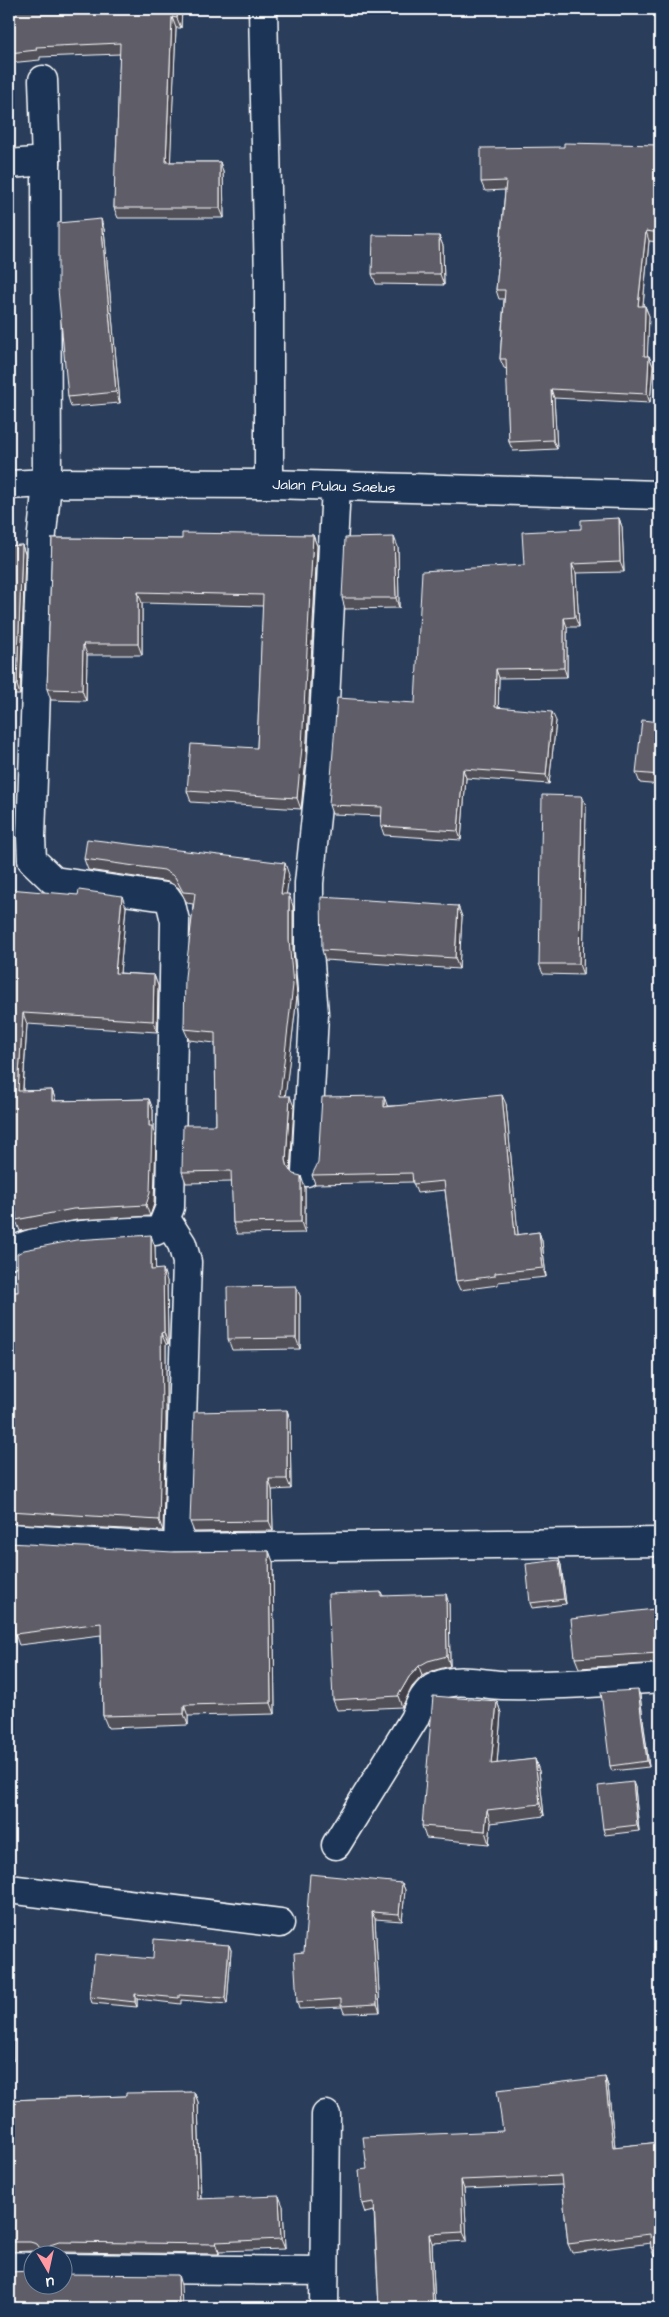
<svg xmlns="http://www.w3.org/2000/svg" width="669" height="2317" viewBox="0 0 669 2317" font-family="'Architects Daughter',sans-serif">
	<style>
		.lines { fill: none; stroke-linecap: round; stroke-linejoin: round }
		.minor-casing { stroke: #fff; stroke-width: 31 }
		.tertiary-casing { stroke: #fff; stroke-width: 31 }
		.minor { stroke: #1d3557; stroke-width: 28 }
		.tertiary { stroke: #1d3557; stroke-width: 28 }
		.wall { fill: #515059; stroke: #fff }
		.shaded-wall { fill: #424149; stroke: #fff }
		.building { fill: #5e5d68; stroke: #fff }
		.labels { text-anchor: middle; stroke-width: 4; stroke-linejoin: round; paint-order: stroke }
		.street-label { font-size: 15px; fill: #fff; stroke: #1d3557 }
	</style>
	<rect width="100%" height="100%" fill="#2a3d5a"/>
	<filter id="ink" filterUnits="userSpaceOnUse"><feTurbulence type="fractalNoise" baseFrequency=".02" numOctaves="2"/><feDisplacementMap in="SourceGraphic" scale="10" xChannelSelector="R" yChannelSelector="G"/><feConvolveMatrix kernelMatrix="1 2 1 2 8 2 1 2 1" color-interpolation-filters="sRGB"/></filter>
	<g filter="url(#ink)">
		<g class="lines">
			<defs>
				<g id="minor">
					<path d="M 263,9 L 269,281 L 269,484"/>
					<path d="M 9,164 L 46,161"/>
					<path d="M 306,1172 L 314,1014 L 309,951 L 309,883 L 322,759 L 336,487"/>
					<path d="M 166,1219 L 182,1244 L 187,1262 L 178,1548"/>
					<path d="M 9,1254 C 36,1233 119,1233 155,1231 L 162,1227 L 170,1207 L 175,921 L 171,904 L 166,897 L 54,881 L 32,860 L 31,837 L 41,543 L 47,483 L 46,161 L 43,80"/>
					<path d="M 9,1538 L 178,1548 L 660,1542"/>
					<path d="M 336,1845 L 414,1719 C 419,1707 424,1691 437,1686 C 457,1677 481,1684 502,1685 C 555,1686 608,1682 660,1678"/>
					<path d="M 9,1889 L 280,1923"/>
					<path d="M 9,2266 L 32,2267"/>
					<path d="M 62,2268 L 324,2271"/>
					<path d="M 324,2308 L 326,2115"/>
				</g>
				<g id="tertiary">
					<path id="s1" d="M 9,485 L 47,483 L 269,484 L 660,495"/>
				</g>
			</defs>
			<use href="#minor" class="minor-casing"/>
			<use href="#tertiary" class="tertiary-casing"/>
			<use href="#minor" class="minor"/>
			<use href="#tertiary" class="tertiary"/>
		</g>
		<g class="wall">
			<path d="M 9,9 L 182,9 L 181,28 L 176,28 L 170,162 L 220,162 L 223,172 L 224,218 L 118,218 L 114,208 L 120,54 L 40,57 L 40,60 L 9,63 Z"/>
			<path d="M 660,145 L 660,242 L 649,241 L 643,306 L 645,306 L 649,316 L 647,356 L 649,356 L 653,366 L 650,403 L 554,398 L 557,449 L 513,451 L 509,442 L 507,369 L 504,368 L 500,359 L 504,299 L 499,299 L 496,290 L 505,190 L 485,191 L 481,182 Z"/>
			<path d="M 104,229 L 120,403 L 71,407 L 68,397 Z"/>
			<path d="M 439,236 L 443,246 L 444,285 L 376,284 L 372,274 Z"/>
			<path d="M 619,518 L 622,527 L 624,572 L 576,573 L 579,627 L 567,627 L 567,677 L 499,678 L 498,707 L 556,721 L 549,784 L 466,778 L 461,840 L 384,835 L 381,826 L 382,816 L 332,814 L 329,805 L 415,703 L 524,565 L 581,529 Z"/>
			<path d="M 313,535 L 317,546 L 306,758 L 301,809 L 191,802 L 187,791 L 257,748 L 263,606 L 142,603 L 142,655 L 87,655 L 86,701 L 51,700 L 47,689 L 52,538 L 182,539 Z"/>
			<path d="M 22,545 L 25,554 L 20,695 L 9,695 L 9,546 Z"/>
			<path d="M 398,547 L 399,608 L 345,609 L 342,598 Z"/>
			<path d="M 660,722 L 660,785 L 640,783 L 636,773 Z"/>
			<path d="M 582,796 L 586,806 L 583,975 L 543,974 L 539,964 Z"/>
			<path d="M 84,859 L 289,875 L 286,894 L 293,906 L 293,951 L 297,996 L 285,1096 L 294,1107 L 290,1171 L 305,1188 L 305,1233 L 237,1234 L 233,1223 L 232,1182 L 186,1183 L 182,1172 L 216,1125 L 215,1043 L 189,1040 L 184,1029 L 193,904 L 187,903 L 179,888 L 169,882 L 88,870 Z"/>
			<path d="M 9,889 L 126,907 L 120,973 L 154,975 L 158,986 L 157,1032 L 27,1024 L 23,1091 L 52,1090 L 56,1101 L 149,1099 L 153,1110 L 153,1130 L 156,1137 L 154,1204 L 150,1216 L 77,1220 L 20,1231 L 17,1223 L 12,1223 L 9,1215 Z"/>
			<path d="M 458,906 L 462,917 L 459,969 L 325,960 L 322,950 Z"/>
			<path d="M 506,1104 L 518,1235 L 539,1232 L 542,1241 L 546,1277 L 498,1282 L 498,1285 L 460,1290 L 456,1281 L 445,1190 L 417,1193 L 413,1182 L 315,1184 L 312,1175 L 387,1105 L 387,1106 Z"/>
			<path d="M 155,1247 L 155,1270 L 167,1281 L 168,1344 L 166,1344 L 166,1423 L 163,1531 L 9,1523 L 9,1292 L 18,1292 Z"/>
			<path d="M 296,1286 L 300,1296 L 300,1349 L 232,1350 L 228,1339 Z"/>
			<path d="M 287,1410 L 290,1420 L 291,1489 L 272,1490 L 273,1531 L 194,1532 L 190,1522 Z"/>
			<path d="M 269,1551 L 273,1562 L 275,1714 L 188,1716 L 188,1725 L 108,1728 L 103,1716 L 101,1635 L 19,1645 L 15,1634 L 173,1552 Z"/>
			<path d="M 559,1560 L 561,1565 L 566,1604 L 532,1608 L 530,1603 Z"/>
			<path d="M 381,1592 L 383,1596 L 449,1604 L 450,1666 L 432,1671 L 422,1676 L 412,1687 L 402,1707 L 337,1710 L 333,1700 Z"/>
			<path d="M 654,1609 L 658,1619 L 660,1640 L 660,1663 L 579,1668 L 575,1658 Z"/>
			<path d="M 640,1695 L 649,1767 L 612,1771 L 610,1766 Z"/>
			<path d="M 497,1701 L 501,1713 L 497,1764 L 535,1759 L 539,1771 L 544,1816 L 491,1823 L 489,1844 L 426,1838 L 422,1826 Z"/>
			<path d="M 635,1787 L 639,1831 L 605,1835 L 603,1829 Z"/>
			<path d="M 402,1883 L 405,1890 L 402,1921 L 375,1919 L 380,2012 L 344,2013 L 342,2007 L 299,2009 L 297,2002 L 304,1952 Z"/>
			<path d="M 229,1945 L 231,1950 L 227,2004 L 181,2000 L 181,2004 L 137,1999 L 137,2007 L 92,2003 L 90,1997 L 153,1959 Z"/>
			<path d="M 9,2017 L 13,2023 L 13,2061 L 9,2061 Z"/>
			<path d="M 605,2077 L 608,2086 L 615,2147 L 660,2142 L 660,2256 L 654,2256 L 651,2248 L 651,2243 L 572,2253 L 568,2244 L 562,2185 L 464,2189 L 467,2241 L 432,2243 L 435,2308 L 379,2308 L 374,2211 L 365,2213 L 362,2204 L 367,2169 L 503,2131 Z"/>
			<path d="M 194,2092 L 198,2102 L 201,2199 L 283,2206 L 285,2249 L 219,2251 L 219,2254 L 62,2252 L 55,2254 L 41,2254 L 33,2251 L 9,2252 L 9,2100 L 126,2096 Z"/>
		</g>
		<g class="shaded-wall">
			<path d="M 178,9 L 182,9 L 181,28 L 177,18 Z"/>
			<path d="M 172,17 L 176,28 L 170,172 L 166,162 Z"/>
			<path d="M 220,162 L 223,172 L 224,218 L 220,208 Z"/>
			<path d="M 101,219 L 104,229 L 120,403 L 116,392 Z"/>
			<path d="M 646,231 L 649,241 L 642,315 L 638,306 Z"/>
			<path d="M 439,236 L 443,246 L 444,285 L 440,274 Z"/>
			<path d="M 645,306 L 649,316 L 647,365 L 644,356 Z"/>
			<path d="M 649,356 L 653,366 L 650,403 L 647,394 Z"/>
			<path d="M 551,389 L 554,398 L 557,449 L 553,440 Z"/>
			<path d="M 619,518 L 622,527 L 624,572 L 620,562 Z"/>
			<path d="M 313,535 L 317,546 L 306,758 L 301,809 L 297,798 Z"/>
			<path d="M 394,537 L 398,547 L 399,608 L 396,598 Z"/>
			<path d="M 22,545 L 25,554 L 20,695 L 17,685 Z"/>
			<path d="M 572,564 L 576,573 L 579,627 L 575,617 Z"/>
			<path d="M 138,592 L 142,603 L 142,655 L 138,644 Z"/>
			<path d="M 564,618 L 567,627 L 567,677 L 564,668 Z"/>
			<path d="M 83,644 L 87,655 L 86,701 L 82,690 Z"/>
			<path d="M 496,669 L 499,678 L 498,716 L 495,707 Z"/>
			<path d="M 552,712 L 556,721 L 549,784 L 546,775 Z"/>
			<path d="M 463,769 L 466,778 L 461,840 L 458,831 Z"/>
			<path d="M 582,796 L 586,806 L 583,975 L 579,964 Z"/>
			<path d="M 285,863 L 289,875 L 285,905 L 281,894 Z"/>
			<path d="M 289,894 L 293,906 L 293,951 L 297,996 L 284,1107 L 280,1096 L 289,940 Z"/>
			<path d="M 122,896 L 126,907 L 119,984 L 115,973 Z"/>
			<path d="M 458,906 L 462,917 L 459,969 L 455,958 Z"/>
			<path d="M 154,975 L 158,986 L 157,1032 L 153,1021 Z"/>
			<path d="M 23,1013 L 27,1024 L 22,1102 L 18,1091 Z"/>
			<path d="M 52,1090 L 56,1101 L 52,1101 Z"/>
			<path d="M 502,1095 L 506,1104 L 519,1245 L 515,1235 Z"/>
			<path d="M 290,1096 L 294,1107 L 290,1172 L 288,1168 L 286,1160 Z"/>
			<path d="M 384,1096 L 387,1105 L 387,1116 L 384,1107 Z"/>
			<path d="M 149,1099 L 153,1110 L 153,1130 L 156,1137 L 154,1204 L 150,1216 L 146,1205 L 149,1126 Z"/>
			<path d="M 301,1176 L 305,1188 L 305,1233 L 301,1222 Z"/>
			<path d="M 539,1232 L 542,1241 L 546,1277 L 543,1268 Z"/>
			<path d="M 151,1235 L 155,1247 L 156,1281 L 151,1270 Z"/>
			<path d="M 163,1269 L 167,1281 L 168,1344 L 164,1332 Z"/>
			<path d="M 296,1286 L 300,1296 L 300,1349 L 296,1338 Z"/>
			<path d="M 161,1333 L 166,1344 L 166,1423 L 163,1531 L 159,1520 Z"/>
			<path d="M 287,1410 L 290,1420 L 291,1489 L 287,1479 Z"/>
			<path d="M 269,1479 L 272,1490 L 273,1531 L 269,1521 Z"/>
			<path d="M 269,1551 L 273,1562 L 275,1714 L 271,1703 Z"/>
			<path d="M 559,1560 L 561,1565 L 566,1604 L 564,1599 Z"/>
			<path d="M 446,1594 L 449,1604 L 450,1666 L 447,1656 Z"/>
			<path d="M 654,1609 L 658,1619 L 660,1640 L 660,1656 L 659,1653 Z"/>
			<path d="M 419,1666 L 422,1676 L 412,1687 L 402,1707 L 398,1696 L 409,1677 Z"/>
			<path d="M 638,1690 L 640,1695 L 649,1767 L 647,1761 Z"/>
			<path d="M 497,1701 L 501,1713 L 496,1776 L 491,1764 Z"/>
			<path d="M 184,1705 L 188,1716 L 188,1725 L 184,1714 Z"/>
			<path d="M 535,1759 L 539,1771 L 544,1816 L 540,1804 Z"/>
			<path d="M 633,1782 L 635,1787 L 639,1831 L 637,1825 Z"/>
			<path d="M 487,1810 L 491,1823 L 489,1844 L 485,1831 Z"/>
			<path d="M 402,1883 L 405,1890 L 402,1921 L 399,1914 Z"/>
			<path d="M 372,1912 L 375,1919 L 380,2012 L 377,2004 Z"/>
			<path d="M 229,1945 L 231,1950 L 227,2004 L 225,1998 Z"/>
			<path d="M 135,1994 L 137,1999 L 137,2007 L 135,2002 Z"/>
			<path d="M 11,2017 L 13,2023 L 13,2061 L 11,2055 Z"/>
			<path d="M 605,2077 L 608,2086 L 616,2156 L 613,2147 Z"/>
			<path d="M 194,2092 L 198,2102 L 201,2209 L 197,2199 Z"/>
			<path d="M 461,2180 L 464,2189 L 467,2241 L 463,2232 Z"/>
			<path d="M 279,2196 L 283,2206 L 285,2249 L 281,2239 Z"/>
			<path d="M 429,2234 L 432,2243 L 435,2308 L 433,2308 Z"/>
			<path d="M 216,2242 L 219,2251 L 219,2254 L 216,2244 Z"/>
			<path d="M 50,2245 L 54,2254 L 44,2254 Z"/>
			<path d="M 178,2275 L 181,2285 L 182,2308 L 179,2308 Z"/>
		</g>
		<g class="building">
			<path d="M 9,9 L 178,9 L 177,18 L 172,17 L 166,162 L 220,162 L 220,208 L 114,208 L 115,162 L 116,162 L 120,43 L 36,47 L 37,50 L 9,53 Z"/>
			<path d="M 564,143 L 660,145 L 660,233 L 646,231 L 638,306 L 645,306 L 644,356 L 649,356 L 647,394 L 551,389 L 553,440 L 509,442 L 506,359 L 500,359 L 505,290 L 496,290 L 506,181 L 481,182 L 481,148 L 564,147 Z"/>
			<path d="M 101,219 L 116,392 L 68,397 L 58,289 L 58,223 Z"/>
			<path d="M 373,235 L 439,236 L 440,274 L 372,274 Z"/>
			<path d="M 619,518 L 620,562 L 572,564 L 575,617 L 564,618 L 564,668 L 496,669 L 495,707 L 552,712 L 546,775 L 463,769 L 458,831 L 381,826 L 382,807 L 329,805 L 337,698 L 415,703 L 422,571 L 524,565 L 522,532 L 581,529 L 581,520 Z"/>
			<path d="M 182,533 L 313,535 L 302,747 L 297,798 L 187,791 L 191,744 L 257,748 L 263,595 L 138,592 L 138,644 L 83,644 L 82,690 L 47,689 L 52,538 L 182,539 Z"/>
			<path d="M 394,537 L 396,598 L 342,598 L 345,538 Z"/>
			<path d="M 22,545 L 17,685 L 9,685 L 9,546 Z"/>
			<path d="M 642,720 L 660,722 L 660,775 L 636,773 Z"/>
			<path d="M 542,795 L 582,796 L 579,964 L 539,964 Z"/>
			<path d="M 87,839 L 285,863 L 281,894 L 289,894 L 289,940 L 293,985 L 280,1096 L 290,1096 L 286,1160 L 288,1168 L 293,1174 L 301,1176 L 301,1222 L 233,1223 L 231,1171 L 182,1172 L 183,1125 L 216,1125 L 215,1032 L 184,1029 L 185,977 L 195,893 L 183,892 L 175,877 L 164,870 L 84,859 Z"/>
			<path d="M 9,889 L 78,895 L 79,890 L 122,896 L 115,973 L 154,975 L 153,1021 L 23,1013 L 18,1091 L 52,1090 L 52,1101 L 149,1099 L 149,1126 L 152,1126 L 150,1193 L 146,1205 L 73,1209 L 16,1220 L 16,1212 L 9,1212 Z"/>
			<path d="M 321,897 L 458,906 L 455,958 L 322,950 Z"/>
			<path d="M 502,1095 L 515,1235 L 539,1232 L 543,1268 L 495,1273 L 495,1276 L 456,1281 L 444,1181 L 413,1184 L 412,1173 L 312,1175 L 318,1163 L 322,1097 L 384,1096 L 384,1107 Z"/>
			<path d="M 151,1235 L 151,1270 L 163,1269 L 164,1332 L 161,1333 L 162,1411 L 159,1520 L 9,1511 L 9,1292 L 18,1292 L 17,1254 L 24,1250 L 76,1240 Z"/>
			<path d="M 296,1286 L 296,1338 L 228,1339 L 227,1287 Z"/>
			<path d="M 287,1410 L 287,1479 L 269,1479 L 269,1521 L 190,1522 L 194,1412 Z"/>
			<path d="M 9,1543 L 173,1552 L 269,1551 L 271,1703 L 184,1705 L 184,1714 L 103,1716 L 101,1623 L 15,1634 L 9,1583 Z"/>
			<path d="M 559,1560 L 564,1599 L 530,1603 L 526,1564 Z"/>
			<path d="M 381,1592 L 381,1596 L 446,1594 L 447,1656 L 428,1661 L 419,1666 L 409,1677 L 398,1696 L 333,1700 L 328,1594 Z"/>
			<path d="M 654,1609 L 659,1653 L 575,1658 L 571,1619 Z"/>
			<path d="M 638,1690 L 647,1761 L 610,1766 L 601,1692 Z"/>
			<path d="M 433,1696 L 497,1701 L 491,1764 L 535,1759 L 540,1804 L 487,1810 L 485,1831 L 422,1826 Z"/>
			<path d="M 633,1782 L 637,1825 L 603,1829 L 598,1786 Z"/>
			<path d="M 310,1874 L 402,1883 L 399,1914 L 372,1912 L 377,2004 L 341,2006 L 341,1999 L 297,2002 L 294,1953 L 304,1952 Z"/>
			<path d="M 154,1939 L 229,1945 L 225,1998 L 179,1995 L 179,1998 L 135,1994 L 135,2002 L 90,1997 L 95,1954 L 153,1959 Z"/>
			<rect x="9" y="2017" width="2" height="38"/>
			<path d="M 605,2077 L 613,2147 L 660,2142 L 660,2247 L 651,2248 L 650,2234 L 568,2244 L 561,2176 L 461,2180 L 463,2232 L 429,2234 L 433,2308 L 379,2308 L 374,2202 L 362,2204 L 359,2170 L 367,2169 L 363,2137 L 503,2131 L 497,2090 Z"/>
			<path d="M 194,2092 L 197,2199 L 279,2196 L 281,2239 L 216,2242 L 216,2244 L 59,2242 L 50,2245 L 44,2254 L 37,2244 L 30,2242 L 9,2242 L 9,2100 L 126,2096 L 126,2093 Z"/>
			<path d="M 32,2271 L 32,2284 L 62,2284 L 62,2274 L 178,2275 L 179,2308 L 9,2308 L 9,2272 Z"/>
		</g>
	</g>
	<g class="labels">
		<g class="street-label">
			<text dy="5" stroke="none"><textPath href="#s1" startOffset="325">Jalan Pulau Saelus</textPath></text>
		</g>
	</g>
	<rect width="669" height="2317" fill="none" stroke="#1d3557" stroke-width="30"/>
	<rect x="15" y="15" width="639" height="2287" fill="none" stroke="#fff" stroke-width="2" filter="url(#ink)"/>
	<g transform="translate(48 2270) rotate(171)"><circle r="24" fill="#1d3557" stroke="#77869a"/>
	<path d="M0-4L9 19L0 12L-9 19Z" fill="#ff9aa2"/>
	<text y="-8" font-size="14" font-weight="bold" text-anchor="middle" fill="#ffffff">U</text>
	</g>
</svg>
